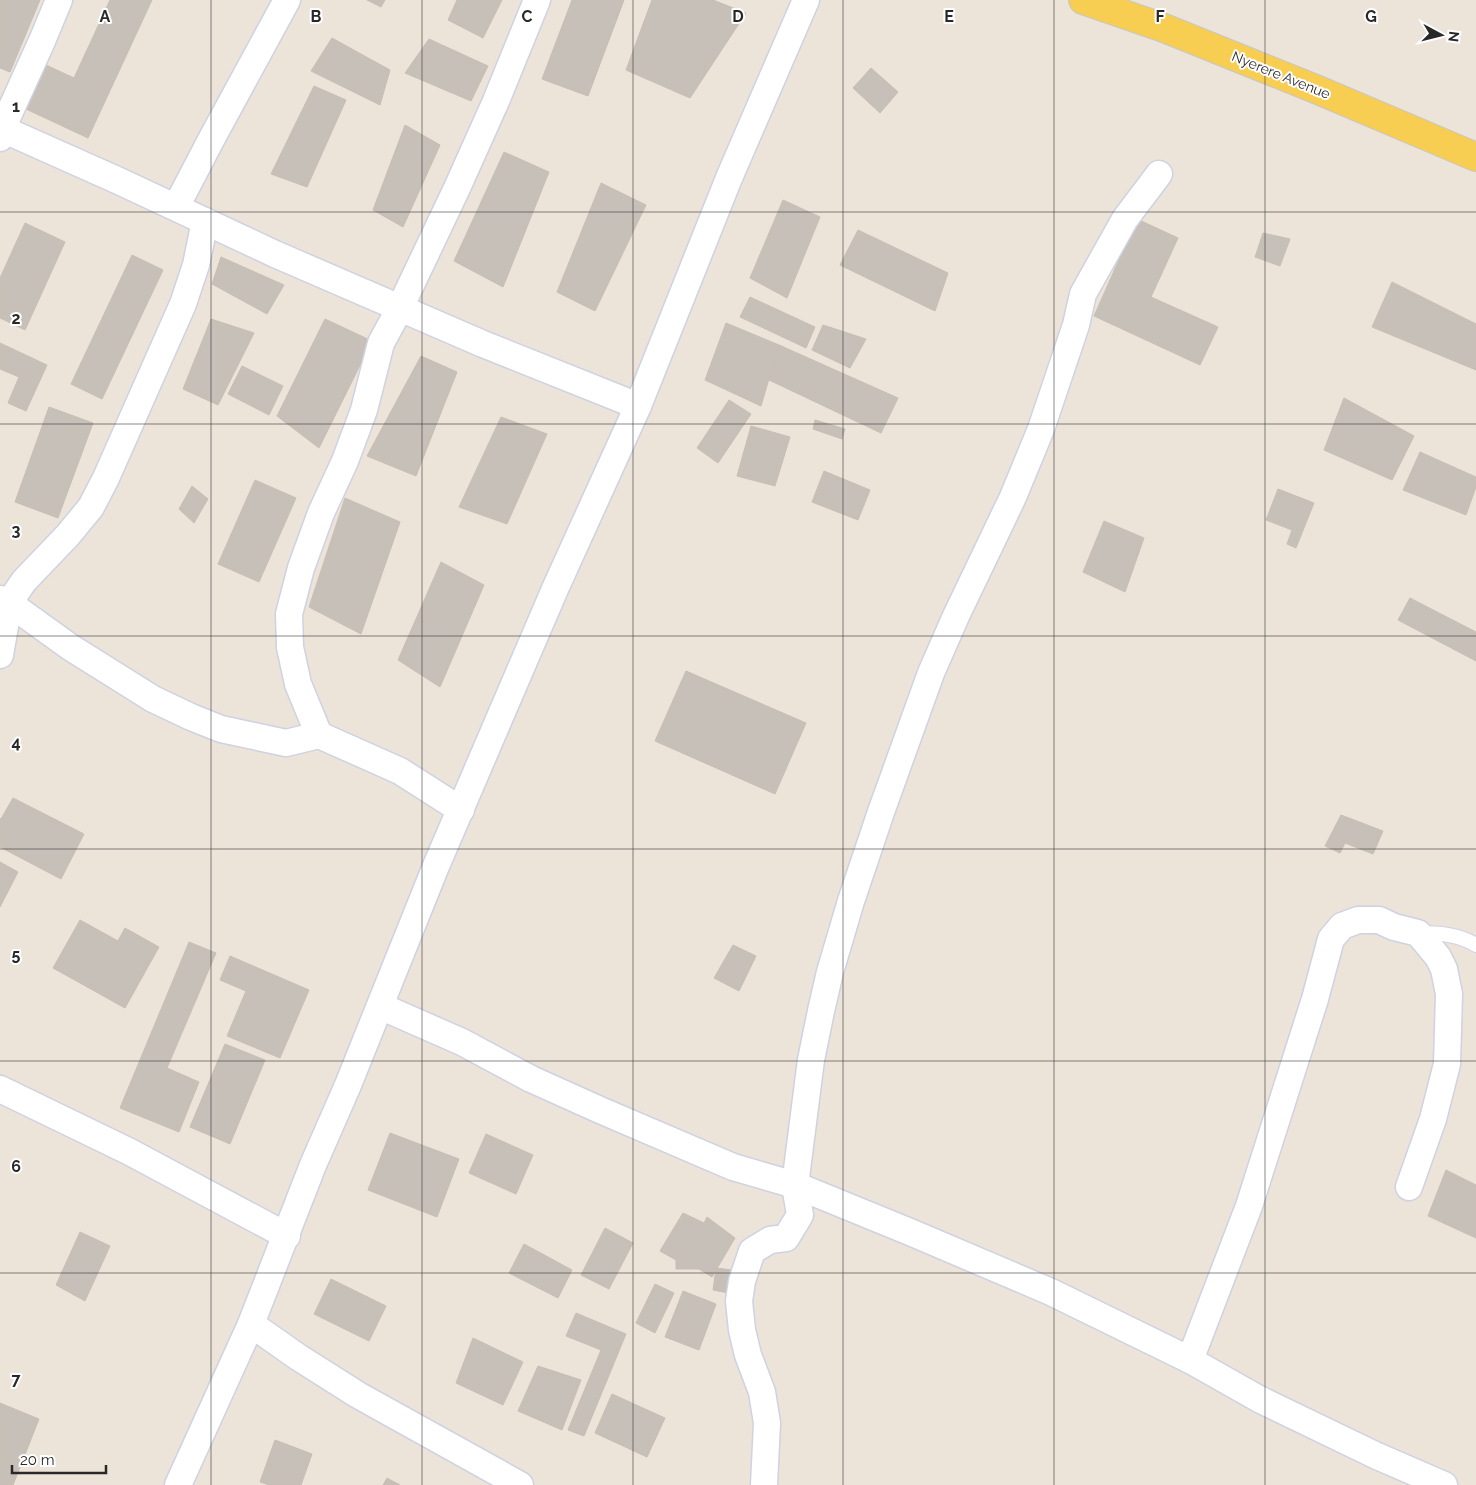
<svg xmlns="http://www.w3.org/2000/svg" width="1476" height="1485" viewBox="0 0 1476 1485" font-family="Raleway,sans-serif">
	<style>
		.building { fill: #c7c0b9; stroke: #c7bfb3 }
		.lines { fill: none; stroke-linecap: round; stroke-linejoin: round }
		.lane-casing { stroke: #ced2e2; stroke-width: 16 }
		.street-casing { stroke: #ced2e2; stroke-width: 29 }
		.primary-casing { stroke: #c7c7c7; stroke-width: 30 }
		.lane { stroke: #fff; stroke-width: 14 }
		.street { stroke: #fff; stroke-width: 26 }
		.primary { stroke: #f7cd52; stroke-width: 28 }
		.grid { fill: none; stroke: #282828; stroke-width: 1; stroke-opacity: 0.55 }
		.labels { text-anchor: middle; stroke-width: 4; stroke-linejoin: round; paint-order: stroke }
		.street-label { font-size: 14px; fill: #282828; stroke: #fff }
		.grid-label { font-size: 16px; text-anchor: middle; font-weight: bold; fill: #282828; stroke: #fff; stroke-width: 4; stroke-linejoin: round; paint-order: stroke }
	</style>
	<rect width="100%" height="100%" fill="#ece3d9"/>
	<g class="building">
		<path d="M 0,0 L 40,0 L 10,72 L 0,68 Z"/>
		<path d="M 110,0 L 152,0 L 88,138 L 26,109 L 46,65 L 74,78 Z"/>
		<path d="M 367,0 L 385,0 L 381,7 Z"/>
		<path d="M 457,0 L 502,0 L 483,38 L 448,20 Z"/>
		<path d="M 572,0 L 624,0 L 588,96 L 542,79 Z"/>
		<path d="M 652,0 L 713,0 L 746,13 L 690,98 L 626,70 Z"/>
		<path d="M 332,38 L 390,70 L 380,105 L 311,71 Z"/>
		<path d="M 429,39 L 488,66 L 471,101 L 405,73 Z"/>
		<path d="M 871,68 L 898,92 L 880,113 L 853,88 Z"/>
		<path d="M 314,86 L 346,100 L 307,187 L 271,174 Z"/>
		<path d="M 405,125 L 440,145 L 403,227 L 373,210 Z"/>
		<path d="M 504,152 L 549,172 L 503,287 L 454,261 Z"/>
		<path d="M 601,183 L 646,205 L 595,311 L 557,292 Z"/>
		<path d="M 783,200 L 820,217 L 787,298 L 750,278 Z"/>
		<path d="M 1137,219 L 1178,238 L 1151,297 L 1218,327 L 1200,365 L 1094,316 Z"/>
		<path d="M 25,223 L 65,242 L 25,330 L 0,318 L 0,278 Z"/>
		<path d="M 858,230 L 948,273 L 935,311 L 840,265 Z"/>
		<path d="M 1263,233 L 1290,239 L 1280,266 L 1255,257 Z"/>
		<path d="M 132,255 L 163,270 L 102,399 L 71,384 Z"/>
		<path d="M 221,257 L 284,285 L 267,314 L 212,284 Z"/>
		<path d="M 1392,282 L 1476,324 L 1476,370 L 1372,327 Z"/>
		<path d="M 750,297 L 815,327 L 806,348 L 740,317 Z"/>
		<path d="M 211,319 L 254,333 L 218,405 L 183,389 Z"/>
		<path d="M 325,319 L 372,341 L 319,448 L 277,416 Z"/>
		<path d="M 726,323 L 779,345 L 761,406 L 705,380 Z"/>
		<path d="M 823,325 L 866,339 L 850,368 L 812,350 Z"/>
		<path d="M 0,343 L 47,365 L 26,411 L 8,403 L 19,377 L 0,369 Z"/>
		<path d="M 779,345 L 898,398 L 881,433 L 769,380 Z"/>
		<path d="M 421,356 L 457,372 L 416,476 L 367,456 Z"/>
		<path d="M 242,366 L 283,386 L 269,415 L 228,394 Z"/>
		<path d="M 1344,398 L 1414,436 L 1392,480 L 1324,450 Z"/>
		<path d="M 729,400 L 751,414 L 718,463 L 697,448 Z"/>
		<path d="M 49,407 L 93,423 L 58,518 L 15,502 Z"/>
		<path d="M 501,417 L 547,434 L 507,524 L 459,507 Z"/>
		<path d="M 815,420 L 845,429 L 842,439 L 813,429 Z"/>
		<path d="M 751,426 L 790,437 L 775,486 L 737,476 Z"/>
		<path d="M 1420,452 L 1476,477 L 1476,487 L 1466,515 L 1403,490 Z"/>
		<path d="M 824,471 L 870,490 L 858,520 L 812,502 Z"/>
		<path d="M 255,480 L 296,498 L 259,582 L 218,564 Z"/>
		<path d="M 192,486 L 208,499 L 194,523 L 179,509 Z"/>
		<path d="M 1278,489 L 1314,503 L 1296,548 L 1287,544 L 1292,530 L 1266,520 Z"/>
		<path d="M 345,498 L 400,522 L 361,634 L 309,607 Z"/>
		<path d="M 1104,521 L 1144,538 L 1125,592 L 1083,572 Z"/>
		<path d="M 441,562 L 484,585 L 440,687 L 398,660 Z"/>
		<path d="M 1410,598 L 1476,632 L 1476,661 L 1398,620 Z"/>
		<path d="M 686,671 L 806,723 L 775,794 L 655,741 Z"/>
		<path d="M 13,798 L 84,834 L 61,879 L 0,847 L 0,818 L 1,819 Z"/>
		<path d="M 1341,815 L 1383,831 L 1373,854 L 1345,843 L 1340,853 L 1325,846 Z"/>
		<path d="M 0,862 L 18,872 L 0,907 Z"/>
		<path d="M 80,920 L 118,941 L 125,928 L 159,947 L 125,1008 L 53,968 Z"/>
		<path d="M 189,942 L 216,953 L 167,1068 L 199,1082 L 179,1132 L 120,1108 Z"/>
		<path d="M 733,945 L 756,956 L 739,991 L 714,978 Z"/>
		<path d="M 230,956 L 309,990 L 280,1058 L 227,1036 L 246,991 L 220,980 Z"/>
		<path d="M 225,1044 L 265,1060 L 230,1144 L 190,1127 Z"/>
		<path d="M 390,1133 L 459,1159 L 437,1217 L 368,1190 Z"/>
		<path d="M 486,1134 L 533,1155 L 516,1194 L 469,1173 Z"/>
		<path d="M 1446,1170 L 1476,1185 L 1476,1238 L 1428,1216 Z"/>
		<path d="M 683,1213 L 704,1223 L 707,1217 L 735,1238 L 712,1277 L 699,1269 L 676,1269 L 676,1260 L 660,1251 Z"/>
		<path d="M 605,1228 L 633,1243 L 609,1289 L 581,1275 Z"/>
		<path d="M 80,1232 L 110,1246 L 85,1301 L 56,1285 Z"/>
		<path d="M 524,1244 L 572,1270 L 558,1298 L 509,1273 Z"/>
		<path d="M 716,1268 L 732,1270 L 729,1293 L 713,1290 Z"/>
		<path d="M 331,1279 L 386,1306 L 369,1341 L 314,1314 Z"/>
		<path d="M 655,1284 L 674,1293 L 655,1333 L 636,1323 Z"/>
		<path d="M 683,1291 L 716,1304 L 699,1350 L 665,1337 Z"/>
		<path d="M 576,1313 L 626,1334 L 584,1436 L 568,1430 L 601,1350 L 566,1336 Z"/>
		<path d="M 473,1338 L 523,1362 L 503,1405 L 456,1383 Z"/>
		<path d="M 538,1366 L 581,1380 L 562,1430 L 518,1411 Z"/>
		<path d="M 612,1394 L 665,1418 L 647,1457 L 595,1433 Z"/>
		<path d="M 0,1403 L 39,1419 L 13,1485 L 0,1485 Z"/>
		<path d="M 275,1440 L 312,1454 L 301,1485 L 269,1485 L 260,1482 Z"/>
		<path d="M 387,1478 L 400,1485 L 383,1485 Z"/>
	</g>
	<g class="lines">
		<defs>
			<path id="lane" d="M 1418,933 C 1438,933 1458,934 1476,945"/>
			<g id="street">
				<path d="M 0,128 L 119,181 L 275,254 L 483,344 L 638,406"/>
				<path d="M 0,138 L 2,129 L 42,41 L 59,0"/>
				<path d="M 176,207 L 212,138 L 287,0"/>
				<path d="M 0,599 L 9,603 L 70,647 L 153,699 L 191,717 L 221,729 L 286,743 L 319,735 L 400,771 L 461,810"/>
				<path d="M 0,655 L 9,603 L 24,581 L 68,535 L 91,507 L 106,478 L 183,304 L 196,265 L 205,221"/>
				<path d="M 319,735 L 298,684 L 290,647 L 289,614 L 301,568 L 321,513 L 345,461 L 364,410 L 381,343 L 400,308 L 457,188 L 496,101 L 537,0"/>
				<path d="M 380,1006 L 462,1042 L 531,1079 L 600,1110 L 733,1167 L 795,1185 L 910,1232 L 1051,1292 L 1190,1360 L 1259,1399 L 1377,1456 L 1444,1485"/>
				<path d="M 0,1089 L 130,1152 L 287,1236"/>
				<path d="M 251,1324 L 298,1357 L 358,1395 L 520,1485"/>
				<path d="M 1190,1360 L 1249,1206 L 1315,999 L 1331,939 L 1342,926 L 1358,920 L 1379,920 L 1394,927 L 1418,933 L 1438,957 L 1444,969 L 1449,994 L 1447,1064 L 1433,1119 L 1409,1187"/>
				<path d="M 178,1485 L 251,1324 L 313,1165 L 348,1085 L 436,866 L 555,589 L 638,406 L 729,178 L 806,0"/>
				<path d="M 764,1485 L 767,1423 L 762,1392 L 748,1355 L 742,1330 L 739,1301 L 742,1281 L 752,1251 L 770,1240 L 786,1238 L 800,1215 L 795,1185 L 811,1060 L 821,1011 L 830,972 L 851,901 L 881,812 L 931,673 L 956,616 L 1013,497 L 1041,429 L 1076,325 L 1083,294 L 1125,219 L 1159,174"/>
			</g>
			<path id="primary" d="M 1083,0 L 1164,28 L 1318,90 L 1476,157"/>
		</defs>
		<use href="#lane" class="lane-casing"/>
		<use href="#street" class="street-casing"/>
		<use href="#primary" class="primary-casing"/>
		<use href="#lane" class="lane"/>
		<use href="#street" class="street"/>
		<use href="#primary" class="primary"/>
	</g>
	<path class="grid" d="M 211,0 L 211,1485M 422,0 L 422,1485M 633,0 L 633,1485M 843,0 L 843,1485M 1054,0 L 1054,1485M 1265,0 L 1265,1485M 0,212 L 1476,212M 0,424 L 1476,424M 0,636 L 1476,636M 0,849 L 1476,849M 0,1061 L 1476,1061M 0,1273 L 1476,1273"/>
	<g class="labels">
		<g class="street-label">
			<text transform="translate(1281 75) rotate(22)" y="5">Nyerere Avenue</text>
		</g>
	</g>
	<g class="grid-label">
		<text x="105" y="22">A</text>
		<text x="316" y="22">B</text>
		<text x="527" y="22">C</text>
		<text x="738" y="22">D</text>
		<text x="949" y="22">E</text>
		<text x="1160" y="22">F</text>
		<text x="1371" y="22">G</text>
		<text x="16" y="112">1</text>
		<text x="16" y="324">2</text>
		<text x="16" y="536">3</text>
		<text x="16" y="748">4</text>
		<text x="16" y="960">5</text>
		<text x="16" y="1172">6</text>
		<text x="16" y="1385">7</text>
	</g>
	<g transform="translate(1441 35) rotate(97)" stroke="#ffffff" stroke-width="4" paint-order="stroke">
	<path d="M0-4L9 19L0 12L-9 19Z" fill="#282828"/>
	<text y="-8" font-size="14" font-weight="bold" text-anchor="middle" fill="#282828">N</text>
	</g>
	<path d="M12 1465v8h94v-8" fill="none" stroke="#282828" stroke-width="2.5"/>
	<text x="20" y="1465" font-size="15" fill="#282828" stroke="#ffffff" stroke-width="4" paint-order="stroke">20 m</text>
</svg>
